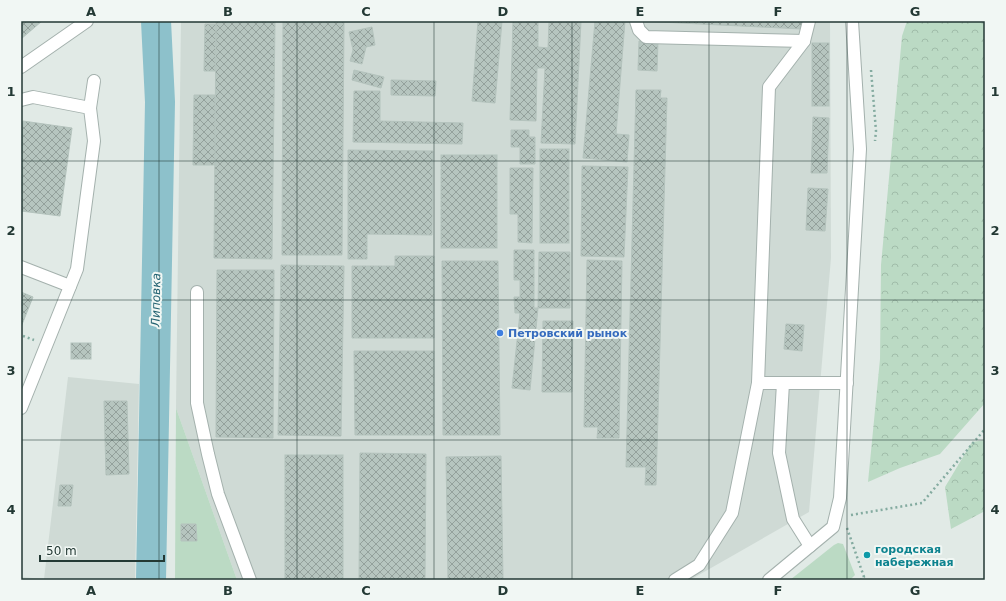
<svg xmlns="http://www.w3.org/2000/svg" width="1006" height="601" viewBox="0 0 1006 601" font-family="'DejaVu Sans',sans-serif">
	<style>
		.built { fill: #cfdad5 }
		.grass { fill: #bbdac4 }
		.forest { fill: url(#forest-crowns) }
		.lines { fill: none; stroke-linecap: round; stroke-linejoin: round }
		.river { stroke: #8dc1cb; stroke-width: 30 }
		.building { fill: url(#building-cross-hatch); stroke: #b4c3bd }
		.minor-casing { stroke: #a4b1ad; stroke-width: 14 }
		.path { stroke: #84aba0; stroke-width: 2.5; stroke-dasharray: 2 3; stroke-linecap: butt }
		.minor { stroke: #fff; stroke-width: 12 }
		.grid { fill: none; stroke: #233934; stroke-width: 1; stroke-opacity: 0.55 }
		.shop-dot { fill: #3f7fe0; stroke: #f1f7f4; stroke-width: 1.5 }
		.culture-dot { fill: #0f9aa8; stroke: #f1f7f4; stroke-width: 1.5 }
		.labels { text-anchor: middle; stroke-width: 4; stroke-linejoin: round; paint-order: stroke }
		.shop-label { font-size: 11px; font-weight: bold; fill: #366cbe; stroke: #f1f7f4; text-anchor: start }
		.culture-label { font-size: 11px; font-weight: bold; fill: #0d838f; stroke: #f1f7f4; text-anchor: start }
		.water-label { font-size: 12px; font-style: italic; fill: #226271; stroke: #f1f7f4 }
		.neatline { fill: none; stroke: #233934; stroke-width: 1.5 }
		.grid-label { font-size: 13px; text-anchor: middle; font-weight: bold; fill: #233934 }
	</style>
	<defs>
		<pattern id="forest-crowns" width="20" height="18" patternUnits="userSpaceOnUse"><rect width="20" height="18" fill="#bbdac4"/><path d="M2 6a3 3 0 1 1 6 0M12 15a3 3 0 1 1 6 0" fill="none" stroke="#a0bca9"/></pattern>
		<pattern id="building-cross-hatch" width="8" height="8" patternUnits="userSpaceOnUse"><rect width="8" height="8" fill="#b6c5bf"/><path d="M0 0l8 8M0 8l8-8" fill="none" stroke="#94a19c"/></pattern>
	</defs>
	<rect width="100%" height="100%" fill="#e1eae6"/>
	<g class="built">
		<path d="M 181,21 L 830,21 L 831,258 L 809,512 L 690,580 L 237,580 L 176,408 Z"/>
		<path d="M 68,377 L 139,384 L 135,580 L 21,580 L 21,577 L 44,579 Z"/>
	</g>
	<g class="grass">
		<path d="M 176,408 L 237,580 L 175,580 Z"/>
		<path d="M 838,543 L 843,544 L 855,575 L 850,580 L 790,580 L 834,545 Z"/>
	</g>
	<g class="forest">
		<path d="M 907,21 L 985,21 L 985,403 L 940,454 L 900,468 L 868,482 L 880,359 L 881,265 L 902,36 Z"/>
		<path d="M 985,440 L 985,511 L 951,529 L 945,487 L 972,442 Z"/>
	</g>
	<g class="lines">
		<path class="river" d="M 151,580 L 160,102 L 156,21"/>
	</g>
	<g class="building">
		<path d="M 21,21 L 42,21 L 21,39 Z"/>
		<path d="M 216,21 L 275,21 L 272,259 L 214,258 Z"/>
		<path d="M 283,21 L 344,21 L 342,255 L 282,255 Z"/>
		<path d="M 478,21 L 502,21 L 495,103 L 472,101 Z"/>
		<path d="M 513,21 L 538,21 L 538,47 L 548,48 L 549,21 L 581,21 L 575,144 L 541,143 L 545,68 L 537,68 L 536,121 L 510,120 Z"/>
		<path d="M 595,21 L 625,21 L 616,134 L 629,135 L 627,162 L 583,158 Z"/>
		<path d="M 639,21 L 802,21 L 802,29 Z"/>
		<path d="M 205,24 L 216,24 L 215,71 L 204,71 Z"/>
		<path d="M 372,27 L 375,45 L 366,47 L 362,64 L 350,61 L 353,50 L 349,32 Z"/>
		<path d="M 639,41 L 658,41 L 657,71 L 638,70 Z"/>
		<rect x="812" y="43" width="17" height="63"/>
		<path d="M 354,70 L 384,77 L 381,88 L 352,80 Z"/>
		<path d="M 391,80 L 436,81 L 435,96 L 391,95 Z"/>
		<path d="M 636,90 L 661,90 L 660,98 L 667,98 L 656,485 L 645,485 L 646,467 L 626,467 Z"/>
		<path d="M 354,91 L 380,91 L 380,121 L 463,123 L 462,144 L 353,142 Z"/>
		<path d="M 194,95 L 215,95 L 215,165 L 193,165 Z"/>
		<path d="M 813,117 L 829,118 L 827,173 L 811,173 Z"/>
		<path d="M 23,121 L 72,128 L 60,216 L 21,211 L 21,133 Z"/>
		<path d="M 511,130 L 529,130 L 529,137 L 535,137 L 535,164 L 520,164 L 520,147 L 511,147 Z"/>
		<rect x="540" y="149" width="29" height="94"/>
		<path d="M 348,150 L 433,151 L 432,235 L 367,234 L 367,259 L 348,259 Z"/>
		<rect x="441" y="155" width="56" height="93"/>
		<path d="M 582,166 L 628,167 L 624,257 L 581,256 Z"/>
		<path d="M 510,168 L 533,168 L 532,243 L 518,242 L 518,214 L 510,214 Z"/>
		<path d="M 808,188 L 828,189 L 825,231 L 806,230 Z"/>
		<path d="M 514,250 L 534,250 L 534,308 L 538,308 L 530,390 L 512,388 L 520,313 L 515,313 L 514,297 L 520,297 L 520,280 L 514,280 Z"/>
		<path d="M 539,252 L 570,252 L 570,308 L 538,308 Z"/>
		<path d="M 395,256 L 434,256 L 434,338 L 352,338 L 352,266 L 395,266 Z"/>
		<path d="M 587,260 L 622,261 L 619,438 L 597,438 L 598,427 L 584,427 Z"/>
		<path d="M 442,261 L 498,261 L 500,435 L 443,435 Z"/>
		<path d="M 281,265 L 344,266 L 341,436 L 278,435 Z"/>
		<path d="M 217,270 L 274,270 L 273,438 L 216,437 Z"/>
		<path d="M 21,292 L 33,297 L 21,327 Z"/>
		<path d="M 543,321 L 573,321 L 572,392 L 542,392 Z"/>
		<path d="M 786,324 L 804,325 L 802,351 L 784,349 Z"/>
		<rect x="71" y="343" width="20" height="16"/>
		<path d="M 354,351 L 434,351 L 434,435 L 355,435 Z"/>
		<path d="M 104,401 L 127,401 L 129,474 L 106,475 Z"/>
		<path d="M 360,453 L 426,454 L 425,580 L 359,580 Z"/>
		<rect x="285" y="455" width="58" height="125"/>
		<path d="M 501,456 L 503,580 L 448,580 L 446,457 Z"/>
		<path d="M 60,485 L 73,485 L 71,506 L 58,506 Z"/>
		<path d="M 181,524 L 196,524 L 197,541 L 181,541 Z"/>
	</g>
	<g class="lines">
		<defs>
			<g id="minor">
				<path d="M 636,21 L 639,30 L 646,37 L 804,41"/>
				<path d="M 21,67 L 87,21"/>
				<path d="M 21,100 L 33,97 L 90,108 L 94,141 L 77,269 L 21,408"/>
				<path d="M 90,108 L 94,81"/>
				<path d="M 21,267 L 70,286"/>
				<path d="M 197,292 L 197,403 L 208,454 L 218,494 L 250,580"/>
				<path d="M 758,383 L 783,383"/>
				<path d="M 810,546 L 793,519 L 779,453 L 783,383 L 847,383"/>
				<path d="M 675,580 L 699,565 L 732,513 L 758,383 L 769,87 L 804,41 L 809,21"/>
				<path d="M 769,580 L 833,527 L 840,498 L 860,149 L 852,21"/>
			</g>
		</defs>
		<use href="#minor" class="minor-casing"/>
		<g class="path">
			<path d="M 871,70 L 876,131 L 875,141"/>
			<path d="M 23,336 L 34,340"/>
			<path d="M 851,515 L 922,503 L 985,429"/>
			<path d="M 847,528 L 864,577 L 861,580"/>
		</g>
		<use href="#minor" class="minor"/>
	</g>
	<path class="grid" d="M 159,21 L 159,580M 297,21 L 297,580M 434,21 L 434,580M 572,21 L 572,580M 709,21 L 709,580M 847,21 L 847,580M 21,161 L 985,161M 21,300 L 985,300M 21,440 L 985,440"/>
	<circle class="shop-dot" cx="500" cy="333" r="4"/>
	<circle class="culture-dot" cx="867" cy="555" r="4"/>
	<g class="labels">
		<g class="shop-label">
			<text x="508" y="337">Петровский рынок</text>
		</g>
		<g class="culture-label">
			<text x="875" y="553">городская<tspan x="875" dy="13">набережная</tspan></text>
		</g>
		<g class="water-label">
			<text transform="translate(156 300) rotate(-89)" y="4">Липовка</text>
		</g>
	</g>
	<rect width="1006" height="601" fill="none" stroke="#f1f7f4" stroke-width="44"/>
	<path d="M40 555v6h124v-6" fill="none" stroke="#233934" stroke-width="2"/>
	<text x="46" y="555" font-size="12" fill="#233934" stroke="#f1f7f4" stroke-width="3" paint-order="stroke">50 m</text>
	<rect x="22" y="22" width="962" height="557" class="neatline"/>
	<g class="grid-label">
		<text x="91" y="16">A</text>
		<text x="228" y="16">B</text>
		<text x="366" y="16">C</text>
		<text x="503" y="16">D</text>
		<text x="640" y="16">E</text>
		<text x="778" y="16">F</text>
		<text x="915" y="16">G</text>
		<text x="11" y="96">1</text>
		<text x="995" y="96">1</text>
		<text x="11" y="235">2</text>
		<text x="995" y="235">2</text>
		<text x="11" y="375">3</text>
		<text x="995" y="375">3</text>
		<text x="11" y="514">4</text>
		<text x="995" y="514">4</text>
		<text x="91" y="595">A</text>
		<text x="228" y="595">B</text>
		<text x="366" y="595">C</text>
		<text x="503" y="595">D</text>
		<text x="640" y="595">E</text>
		<text x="778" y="595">F</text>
		<text x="915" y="595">G</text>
	</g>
</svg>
